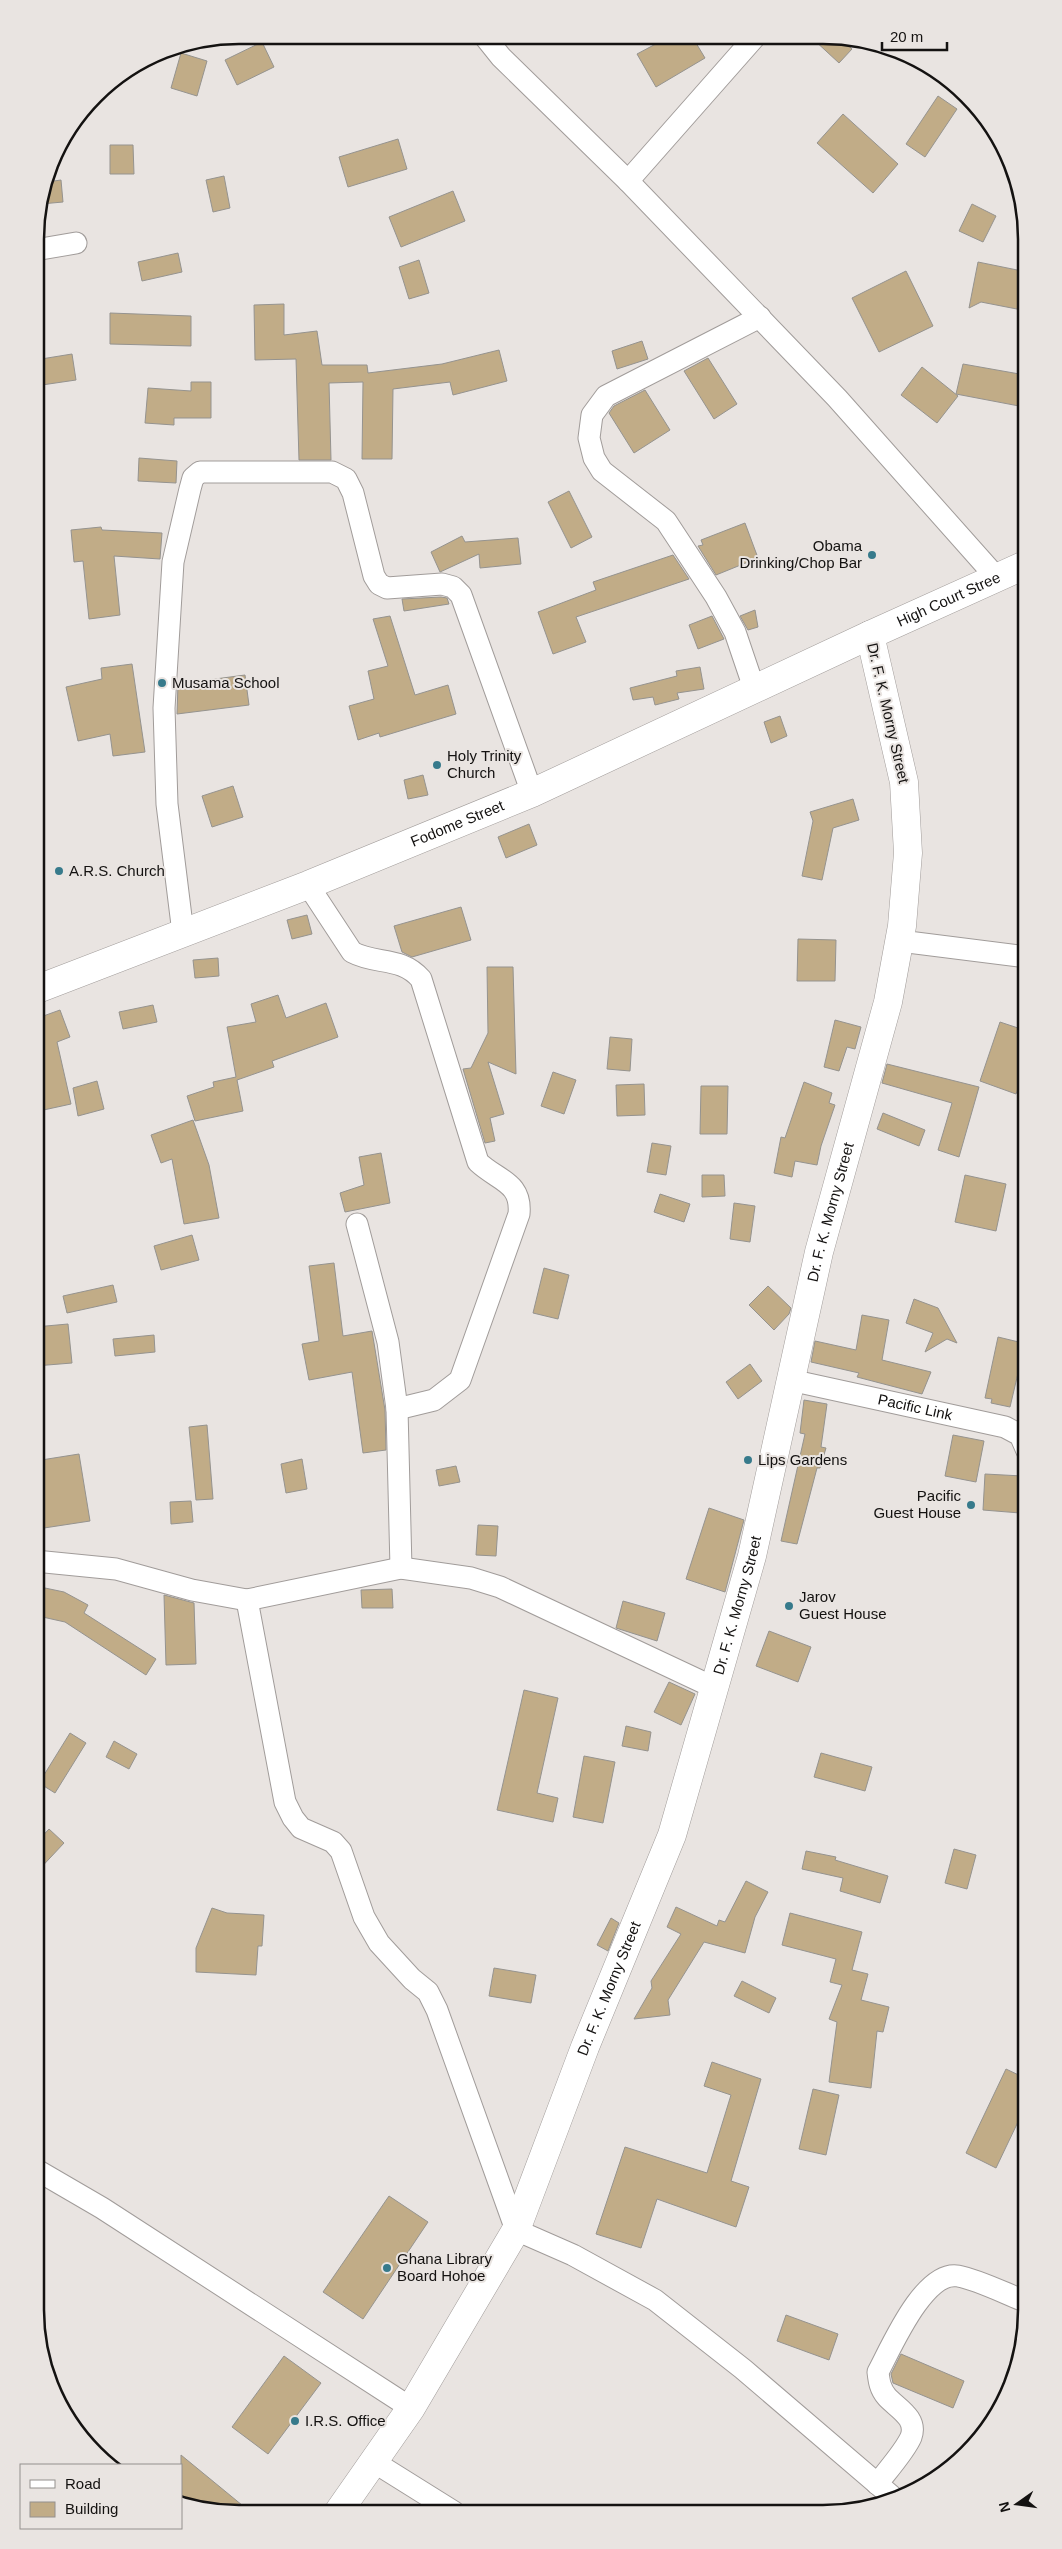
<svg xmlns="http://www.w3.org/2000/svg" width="1062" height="2549" viewBox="0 0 1062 2549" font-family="Helvetica,sans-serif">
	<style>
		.building { fill: #c1ac87; stroke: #95938f }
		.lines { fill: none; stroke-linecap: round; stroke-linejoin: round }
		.street-casing { stroke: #a19c9a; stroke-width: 23 }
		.secondary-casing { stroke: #a19c9a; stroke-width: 29 }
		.street { stroke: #fff; stroke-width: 21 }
		.secondary { stroke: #fff; stroke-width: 28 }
		.poi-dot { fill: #377a8b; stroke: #e9e4e1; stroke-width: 2 }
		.labels { text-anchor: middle; stroke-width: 4; stroke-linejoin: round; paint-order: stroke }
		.poi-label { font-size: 15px; fill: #141211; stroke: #e9e4e1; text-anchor: start }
		.street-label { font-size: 15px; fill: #141211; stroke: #e9e4e1 }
		.rim { fill: none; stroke: #141211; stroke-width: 2.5 }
	</style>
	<rect width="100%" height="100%" fill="#e9e4e1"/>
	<g class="building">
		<path d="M 667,38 L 693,38 L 705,58 L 656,87 L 637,54 Z"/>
		<path d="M 813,39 L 841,39 L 852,49 L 839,63 Z"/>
		<path d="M 262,42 L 274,67 L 237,85 L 225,60 Z"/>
		<path d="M 181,53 L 207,61 L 197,96 L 171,88 Z"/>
		<path d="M 938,96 L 957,109 L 925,157 L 906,144 Z"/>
		<path d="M 843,114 L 898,164 L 873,193 L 817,143 Z"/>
		<path d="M 398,139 L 407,169 L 348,187 L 339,157 Z"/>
		<path d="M 110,145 L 133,145 L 134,174 L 110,174 Z"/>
		<path d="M 224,176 L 230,208 L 213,212 L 206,180 Z"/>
		<path d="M 61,180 L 63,202 L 41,204 L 47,182 Z"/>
		<path d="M 453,191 L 465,221 L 401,247 L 389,217 Z"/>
		<path d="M 972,204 L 996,216 L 983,242 L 959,231 Z"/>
		<path d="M 178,253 L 182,272 L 142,281 L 138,262 Z"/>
		<path d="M 419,260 L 429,293 L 409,299 L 399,267 Z"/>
		<path d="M 978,262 L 1027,272 L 1027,311 L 981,302 L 969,308 Z"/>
		<path d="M 906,271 L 933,326 L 879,352 L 852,298 Z"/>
		<path d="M 284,304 L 284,335 L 317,331 L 322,365 L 367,365 L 368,373 L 442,364 L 499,350 L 507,381 L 453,395 L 450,382 L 393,389 L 392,459 L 362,459 L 363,382 L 329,383 L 331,460 L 299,460 L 296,359 L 255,360 L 254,305 Z"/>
		<path d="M 110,313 L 191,316 L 191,346 L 110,344 Z"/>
		<path d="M 642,341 L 648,359 L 617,369 L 612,351 Z"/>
		<path d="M 72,354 L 76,380 L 35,386 L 35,360 Z"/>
		<path d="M 708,358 L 737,404 L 714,419 L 684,371 Z"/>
		<path d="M 963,364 L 1025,375 L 1019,406 L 956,394 Z"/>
		<path d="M 922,367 L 958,396 L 937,423 L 901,395 Z"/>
		<path d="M 191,382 L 211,382 L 211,418 L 174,418 L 174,425 L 145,423 L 148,388 L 191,391 Z"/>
		<path d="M 645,390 L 670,430 L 634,453 L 609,413 L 614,406 Z"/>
		<path d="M 139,458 L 177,461 L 176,483 L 138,481 Z"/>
		<path d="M 569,491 L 592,537 L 571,548 L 548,502 Z"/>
		<path d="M 745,523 L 758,558 L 716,575 L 698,546 L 703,545 L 701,540 Z"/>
		<path d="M 101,527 L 102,530 L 162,533 L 160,559 L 114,556 L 120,615 L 89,619 L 83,561 L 74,562 L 71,530 Z"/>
		<path d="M 462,536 L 465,542 L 518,538 L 521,564 L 480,568 L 479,554 L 440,572 L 431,552 Z"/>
		<path d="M 673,555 L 689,579 L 576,617 L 586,642 L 553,654 L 538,612 L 596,590 L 593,582 Z"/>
		<path d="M 441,597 L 447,598 L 449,604 L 404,611 L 402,599 Z"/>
		<path d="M 755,610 L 758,627 L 748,630 L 740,616 Z"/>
		<path d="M 390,616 L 415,695 L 448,685 L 456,714 L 380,737 L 379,733 L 358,740 L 349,706 L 374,699 L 368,671 L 388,666 L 373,619 Z"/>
		<path d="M 712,616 L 724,639 L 698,649 L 689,625 Z"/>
		<path d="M 132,664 L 145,752 L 113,756 L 110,734 L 78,741 L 66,687 L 102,679 L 101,668 Z"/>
		<path d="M 700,667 L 704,689 L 677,693 L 679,699 L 655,705 L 653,697 L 633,700 L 630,688 L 677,676 L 676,671 Z"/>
		<path d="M 245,675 L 249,705 L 177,714 L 178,684 Z"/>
		<path d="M 780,716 L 787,736 L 771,743 L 764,722 Z"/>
		<path d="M 423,775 L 428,795 L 408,799 L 404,780 Z"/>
		<path d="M 233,786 L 243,817 L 212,827 L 202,796 Z"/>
		<path d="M 853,799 L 859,820 L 833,828 L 822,880 L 802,876 L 813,821 L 810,812 Z"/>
		<path d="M 529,824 L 537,845 L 506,858 L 498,837 Z"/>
		<path d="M 461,907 L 471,940 L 412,957 L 402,952 L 394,926 Z"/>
		<path d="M 307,915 L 312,934 L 292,939 L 287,920 Z"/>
		<path d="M 798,939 L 836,940 L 835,981 L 797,981 Z"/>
		<path d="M 218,958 L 219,976 L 195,978 L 193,960 Z"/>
		<path d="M 487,967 L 513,967 L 516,1074 L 488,1062 L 504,1114 L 490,1118 L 495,1141 L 485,1143 L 463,1069 L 471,1068 L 488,1033 Z"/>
		<path d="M 278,995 L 286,1018 L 326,1003 L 338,1037 L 272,1061 L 274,1067 L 237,1080 L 243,1111 L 195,1121 L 187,1096 L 214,1087 L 213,1082 L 236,1077 L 227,1027 L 256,1022 L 251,1004 Z"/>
		<path d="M 153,1005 L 157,1022 L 123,1029 L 119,1012 Z"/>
		<path d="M 60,1010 L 70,1037 L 57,1042 L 71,1104 L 39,1111 L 35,1094 L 35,1019 Z"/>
		<path d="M 835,1020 L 861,1027 L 855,1049 L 847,1047 L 839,1071 L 824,1067 Z"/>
		<path d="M 1000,1022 L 1027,1031 L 1027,1063 L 1016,1094 L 980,1081 Z"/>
		<path d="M 610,1037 L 632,1039 L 630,1071 L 607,1069 Z"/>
		<path d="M 887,1064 L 979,1087 L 959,1157 L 938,1150 L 952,1103 L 882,1083 Z"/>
		<path d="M 553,1072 L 576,1080 L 564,1114 L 541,1106 Z"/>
		<path d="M 97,1081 L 104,1109 L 78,1116 L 73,1088 Z"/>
		<path d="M 804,1082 L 832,1093 L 829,1103 L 835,1105 L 821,1146 L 817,1165 L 795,1161 L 792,1177 L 774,1173 L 781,1137 L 785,1138 Z"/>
		<path d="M 644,1084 L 645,1115 L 617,1116 L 616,1085 Z"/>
		<path d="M 701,1086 L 728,1086 L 727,1134 L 700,1134 Z"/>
		<path d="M 883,1113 L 925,1130 L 919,1146 L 877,1129 Z"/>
		<path d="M 193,1120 L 209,1165 L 219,1218 L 184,1224 L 172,1159 L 161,1163 L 151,1135 Z"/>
		<path d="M 652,1143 L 671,1146 L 666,1175 L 647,1172 Z"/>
		<path d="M 381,1153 L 390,1203 L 345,1212 L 340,1193 L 364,1185 L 359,1157 Z"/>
		<path d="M 702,1175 L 724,1175 L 725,1196 L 702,1197 Z"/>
		<path d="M 965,1175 L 1006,1184 L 996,1231 L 955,1222 Z"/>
		<path d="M 660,1194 L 690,1204 L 684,1222 L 654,1212 Z"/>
		<path d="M 734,1203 L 755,1206 L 750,1242 L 730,1239 Z"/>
		<path d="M 192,1235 L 199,1260 L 161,1270 L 154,1246 Z"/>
		<path d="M 334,1263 L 343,1336 L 372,1331 L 385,1410 L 386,1450 L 363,1453 L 352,1372 L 309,1380 L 302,1344 L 319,1341 L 309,1266 Z"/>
		<path d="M 544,1268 L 569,1275 L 558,1319 L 533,1313 Z"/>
		<path d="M 113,1285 L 117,1302 L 67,1313 L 63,1296 Z"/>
		<path d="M 768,1286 L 791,1308 L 789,1314 L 774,1330 L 749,1305 Z"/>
		<path d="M 914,1299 L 938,1308 L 957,1343 L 947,1339 L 925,1352 L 933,1333 L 906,1323 Z"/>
		<path d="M 862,1315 L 889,1320 L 882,1360 L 931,1372 L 922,1394 L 857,1377 L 859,1373 L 811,1362 L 815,1341 L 856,1350 Z"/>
		<path d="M 68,1324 L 72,1363 L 35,1366 L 35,1327 Z"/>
		<path d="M 154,1335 L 155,1352 L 115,1356 L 113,1339 Z"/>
		<path d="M 998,1337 L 1027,1344 L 1027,1371 L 1019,1369 L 1010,1407 L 991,1403 L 992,1399 L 985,1398 Z"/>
		<path d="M 750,1364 L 762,1381 L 738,1399 L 726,1382 Z"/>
		<path d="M 804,1400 L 827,1404 L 821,1447 L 826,1448 L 820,1468 L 817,1468 L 797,1544 L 781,1541 L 805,1434 L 800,1433 Z"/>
		<path d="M 207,1425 L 213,1499 L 196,1500 L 189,1427 Z"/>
		<path d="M 953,1435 L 984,1441 L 976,1482 L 945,1476 Z"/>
		<path d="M 79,1454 L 90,1521 L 44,1528 L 35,1461 Z"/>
		<path d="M 302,1459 L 307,1489 L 286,1493 L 281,1464 Z"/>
		<path d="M 456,1466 L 460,1482 L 439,1486 L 436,1470 Z"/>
		<path d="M 985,1474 L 1022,1476 L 1020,1513 L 983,1510 Z"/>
		<path d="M 191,1501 L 193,1522 L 171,1524 L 170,1502 Z"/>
		<path d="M 709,1508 L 744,1520 L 725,1592 L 686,1579 Z"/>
		<path d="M 478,1525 L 498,1526 L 496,1556 L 476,1555 Z"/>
		<path d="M 45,1588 L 64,1592 L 88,1605 L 84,1613 L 156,1659 L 146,1675 L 65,1622 L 38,1616 Z"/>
		<path d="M 392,1589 L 393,1608 L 362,1608 L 361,1590 Z"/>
		<path d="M 164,1595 L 194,1603 L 196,1664 L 166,1665 Z"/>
		<path d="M 623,1601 L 665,1613 L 657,1641 L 616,1628 Z"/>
		<path d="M 769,1631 L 811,1647 L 798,1682 L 756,1666 Z"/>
		<path d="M 669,1682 L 695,1694 L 681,1725 L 654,1712 Z"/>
		<path d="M 524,1690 L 558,1698 L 537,1793 L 558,1798 L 553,1822 L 497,1810 Z"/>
		<path d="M 626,1726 L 651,1732 L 648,1751 L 622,1746 Z"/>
		<path d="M 70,1733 L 86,1743 L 55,1793 L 39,1783 Z"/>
		<path d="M 114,1741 L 137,1754 L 129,1769 L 106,1757 Z"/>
		<path d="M 821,1753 L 872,1767 L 865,1791 L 814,1777 Z"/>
		<path d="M 584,1756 L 615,1762 L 603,1823 L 573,1817 Z"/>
		<path d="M 49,1829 L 64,1843 L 35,1874 L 35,1844 Z"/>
		<path d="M 954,1849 L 976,1855 L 967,1889 L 945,1883 Z"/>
		<path d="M 806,1851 L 836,1857 L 835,1860 L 888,1876 L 880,1903 L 840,1891 L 843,1878 L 802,1869 Z"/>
		<path d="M 746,1881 L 768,1892 L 755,1917 L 745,1953 L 704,1942 L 668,2000 L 670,2015 L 634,2019 L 652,1988 L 651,1981 L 681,1934 L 667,1927 L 676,1907 L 717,1926 L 719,1920 L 725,1922 Z"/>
		<path d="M 212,1908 L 227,1913 L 264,1915 L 262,1946 L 258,1946 L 256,1975 L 196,1972 L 196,1948 Z"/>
		<path d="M 790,1913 L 862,1932 L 852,1970 L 868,1974 L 861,2000 L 889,2007 L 883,2032 L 877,2031 L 871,2088 L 829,2082 L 837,2022 L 829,2019 L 842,1985 L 830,1982 L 836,1959 L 782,1945 Z"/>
		<path d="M 611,1918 L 619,1923 L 608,1951 L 597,1945 Z"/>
		<path d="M 494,1968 L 536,1975 L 531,2003 L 489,1996 Z"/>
		<path d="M 742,1981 L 776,1998 L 769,2013 L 734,1996 Z"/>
		<path d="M 712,2062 L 761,2079 L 731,2181 L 749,2187 L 736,2227 L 657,2199 L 641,2248 L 596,2234 L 625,2147 L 707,2173 L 731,2095 L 704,2086 Z"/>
		<path d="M 1006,2069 L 1027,2079 L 1027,2103 L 996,2168 L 966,2153 Z"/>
		<path d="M 813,2089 L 839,2095 L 826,2155 L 799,2149 Z"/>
		<path d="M 389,2196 L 428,2222 L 363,2319 L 323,2292 Z"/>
		<path d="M 786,2315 L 838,2334 L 829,2360 L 777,2341 Z"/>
		<path d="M 901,2354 L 964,2381 L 953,2408 L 893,2383 L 891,2374 Z"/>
		<path d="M 284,2356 L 321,2383 L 268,2454 L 232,2427 Z"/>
		<path d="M 181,2455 L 248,2510 L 199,2510 L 192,2508 L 181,2499 Z"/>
	</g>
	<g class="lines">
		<defs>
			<g id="street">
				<path d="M 485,37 L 501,57 L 628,181 L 837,398 L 997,578"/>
				<path d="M 628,181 L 754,38"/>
				<path d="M 35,250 L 76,243"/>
				<path d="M 754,688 L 735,632 L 716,597 L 666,521 L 602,471 L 594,458 L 589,438 L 592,415 L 606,396 L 760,317"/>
				<path d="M 308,885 L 352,952 C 376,965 401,956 421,979 L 478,1162 C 498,1181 522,1182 519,1214 L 460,1380 L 434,1400 L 397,1409"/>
				<path d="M 183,933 L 167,804 L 164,708 L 173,562 L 190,489 L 193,478 L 200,472 L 332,472 L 346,479 L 353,493 L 374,576 L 379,584 L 387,588 L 442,584 L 453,587 L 461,595 L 532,793"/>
				<path d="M 900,941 L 1027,957"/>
				<path d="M 357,1224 L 388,1342 L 397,1409 L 401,1568"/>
				<path id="s1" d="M 790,1380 L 1005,1427 L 1020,1435 L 1027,1451"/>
				<path d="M 35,1561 L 116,1569 L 192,1590 L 247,1600 L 401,1568 L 471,1578 L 500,1587 L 715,1688"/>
				<path d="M 247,1600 L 285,1802 L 293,1818 L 301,1828 L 333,1842 L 341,1851 L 364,1917 L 379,1943 L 412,1979 L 428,1992 L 437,2010 L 516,2230 L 573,2255 L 655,2300 L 743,2369 L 895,2499"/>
				<path d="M 35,2169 L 102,2208 L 411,2408"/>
				<path d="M 374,2462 L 454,2512"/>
				<path d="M 877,2484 C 887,2471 905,2451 911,2437 C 918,2418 897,2408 887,2397 C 880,2389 879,2381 878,2372 C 891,2348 924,2270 958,2276 C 979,2280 1006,2294 1027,2302"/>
			</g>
			<g id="secondary">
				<path id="s2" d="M 35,990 L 308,885 L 532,793 L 870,635 L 1027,564"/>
				<path id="s3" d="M 339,2511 L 411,2408 L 516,2230 L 585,2047 L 672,1835 L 752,1556 L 819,1252 L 888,1002 L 902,926 L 908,853 L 904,782 L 870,635"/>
			</g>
		</defs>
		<use href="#street" class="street-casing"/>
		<use href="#secondary" class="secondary-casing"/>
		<use href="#street" class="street"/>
		<use href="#secondary" class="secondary"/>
	</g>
	<g class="poi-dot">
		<circle cx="872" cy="555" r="5"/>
		<circle cx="162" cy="683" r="5"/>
		<circle cx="437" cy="765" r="5"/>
		<circle cx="59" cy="871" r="5"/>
		<circle cx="748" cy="1460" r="5"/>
		<circle cx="971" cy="1505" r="5"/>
		<circle cx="789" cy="1606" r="5"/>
		<circle cx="387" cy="2268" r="5"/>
		<circle cx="295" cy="2421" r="5"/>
	</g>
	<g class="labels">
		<g class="poi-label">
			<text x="862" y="551" text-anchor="end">Obama<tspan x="862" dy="17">Drinking/Chop Bar</tspan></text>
			<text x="172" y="688">Musama School</text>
			<text x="447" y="761">Holy Trinity<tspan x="447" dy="17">Church</tspan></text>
			<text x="69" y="876">A.R.S. Church</text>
			<text x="758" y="1465">Lips Gardens</text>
			<text x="961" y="1501" text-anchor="end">Pacific<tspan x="961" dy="17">Guest House</tspan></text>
			<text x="799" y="1602">Jarov<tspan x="799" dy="17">Guest House</tspan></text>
			<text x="397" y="2264">Ghana Library<tspan x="397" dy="17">Board Hohoe</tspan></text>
			<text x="305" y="2426">I.R.S. Office</text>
		</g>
		<g class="street-label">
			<text dy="5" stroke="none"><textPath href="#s2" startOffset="994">High Court Stree</textPath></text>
			<text transform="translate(888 713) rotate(77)" y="5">Dr. F. K. Morny Street</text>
			<text dy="5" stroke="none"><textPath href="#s2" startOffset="454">Fodome Street</textPath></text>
			<text dy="5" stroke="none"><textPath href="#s3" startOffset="1400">Dr. F. K. Morny Street</textPath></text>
			<text dy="5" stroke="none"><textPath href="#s1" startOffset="128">Pacific Link</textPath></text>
			<text dy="5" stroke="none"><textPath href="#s3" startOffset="996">Dr. F. K. Morny Street</textPath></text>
			<text dy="5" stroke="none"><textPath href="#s3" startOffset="591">Dr. F. K. Morny Street</textPath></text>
		</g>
	</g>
	<path d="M0 0H1062V2549H0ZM239 44H823A195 195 0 0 1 1018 239V2310A195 195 0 0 1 823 2505H239A195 195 0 0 1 44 2310V239A195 195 0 0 1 239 44Z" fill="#e9e4e1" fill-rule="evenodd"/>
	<path class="rim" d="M239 44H823A195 195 0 0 1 1018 239V2310A195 195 0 0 1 823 2505H239A195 195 0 0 1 44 2310V239A195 195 0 0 1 239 44Z"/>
	<rect x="20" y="2464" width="162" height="65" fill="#e9e4e1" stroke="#94908e"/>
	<rect x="30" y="2480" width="25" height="8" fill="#ffffff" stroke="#94908e"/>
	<text x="65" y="2489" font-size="15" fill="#141211">Road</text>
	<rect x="30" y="2502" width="25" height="15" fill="#c1ac87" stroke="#94908e"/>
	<text x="65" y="2514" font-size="15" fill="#141211">Building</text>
	<g transform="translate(1017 2504) rotate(256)" stroke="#e9e4e1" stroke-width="4" paint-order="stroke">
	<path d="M0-4L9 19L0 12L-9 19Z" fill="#141211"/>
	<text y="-8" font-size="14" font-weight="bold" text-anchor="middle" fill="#141211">N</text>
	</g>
	<path d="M882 42v8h65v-8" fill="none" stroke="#141211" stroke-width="2.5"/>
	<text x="890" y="42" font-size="15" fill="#141211" stroke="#e9e4e1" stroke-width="4" paint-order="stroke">20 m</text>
</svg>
